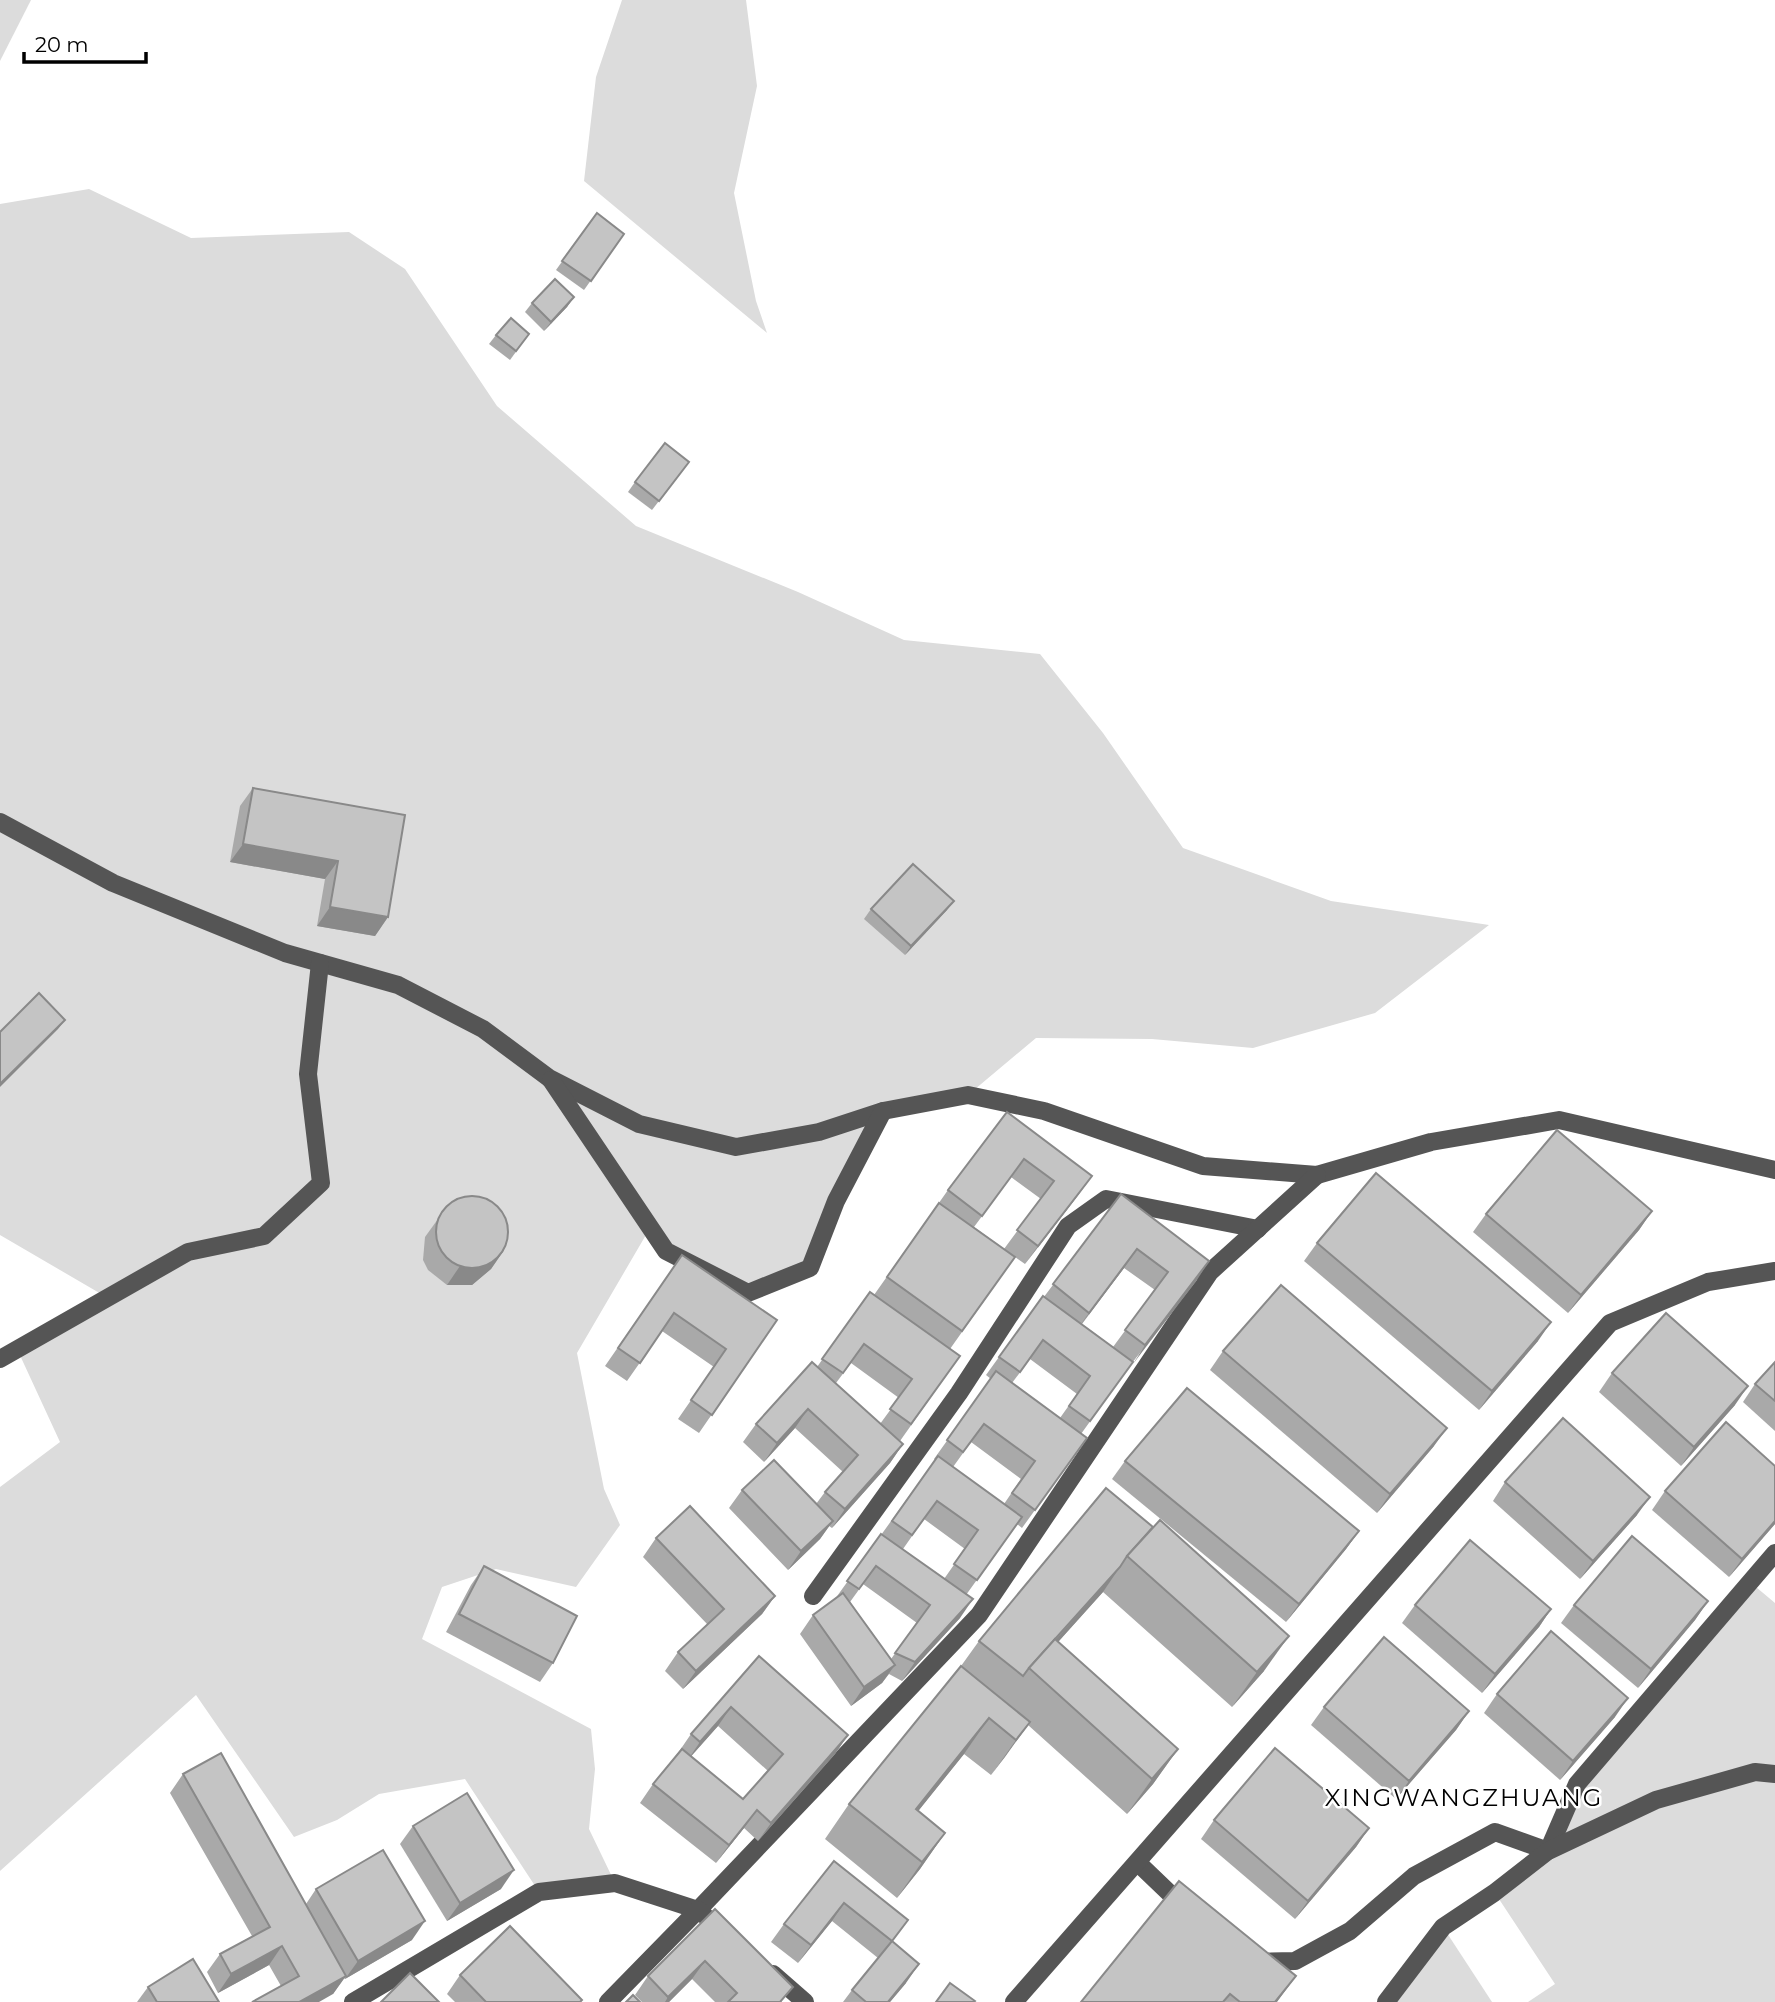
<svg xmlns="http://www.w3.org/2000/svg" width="1775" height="2002" viewBox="0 0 1775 2002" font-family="Montserrat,sans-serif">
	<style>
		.green { fill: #dcdcdc }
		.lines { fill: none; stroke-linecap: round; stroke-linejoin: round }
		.minor { stroke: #555; stroke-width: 18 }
		.wall { fill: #a9a9a9; fill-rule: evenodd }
		.shaded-wall { fill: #898989 }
		.building { fill: #c4c4c4; stroke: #898989; stroke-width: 2 }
		.labels { text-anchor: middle; stroke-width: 5; stroke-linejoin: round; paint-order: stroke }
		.quarter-label { font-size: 24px; letter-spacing: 2px; fill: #000; stroke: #fff }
	</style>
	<rect width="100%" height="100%" fill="#fff"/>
	<g class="green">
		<path d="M 0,0 L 31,0 L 0,61 Z"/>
		<path d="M 622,0 L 746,0 L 757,86 L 734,193 L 756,301 L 767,333 L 584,181 L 596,77 Z"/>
		<path d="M 89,189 L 191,238 L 349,232 L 405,269 L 497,406 L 636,526 L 798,592 L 904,640 L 1040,654 L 1103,733 L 1183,848 L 1331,901 L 1489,925 L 1375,1013 L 1253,1048 L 1152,1039 L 1036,1038 L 968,1095 L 883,1111 L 810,1268 L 748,1293 L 666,1251 L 650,1228 L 577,1353 L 604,1489 L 620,1525 L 576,1587 L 496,1569 L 442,1587 L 422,1639 L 591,1729 L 595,1769 L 589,1829 L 615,1883 L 539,1892 L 465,1779 L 379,1794 L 337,1820 L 294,1837 L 196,1695 L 0,1871 L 0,1487 L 60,1442 L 18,1351 L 108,1298 L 0,1235 L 0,204 Z"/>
		<path d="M 1750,1582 L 1775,1603 L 1775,2002 L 1528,2002 L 1555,1984 L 1495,1893 L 1548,1851 L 1577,1784 Z"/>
		<path d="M 1443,1927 L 1492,2002 L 1386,2002 Z"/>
	</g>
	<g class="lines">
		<g class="minor">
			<path d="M 0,822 L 113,883 L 285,953 L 398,985 L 483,1029 L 549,1078 L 639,1124 L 736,1147 L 819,1132 L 883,1111 L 968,1095 L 1044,1111 L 1203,1166 L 1317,1175 L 1431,1142 L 1559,1120 L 1775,1170"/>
			<path d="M 551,1080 L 666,1251 L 748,1293 L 810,1268 L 836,1201 L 883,1111"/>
			<path d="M 0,1359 L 188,1252 L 264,1236 L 321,1183 L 308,1074 L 320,963"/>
			<path d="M 813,1596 L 959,1393 L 1068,1226 L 1106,1199 L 1258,1229"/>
			<path d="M 1138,1863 L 1186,1909"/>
			<path d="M 1255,1962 L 1295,1961 L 1350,1931 L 1414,1876 L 1495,1832 L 1548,1851 L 1577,1784 L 1775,1553"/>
			<path d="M 773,1974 L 805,2002"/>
			<path d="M 353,2002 L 539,1892 L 615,1883 L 698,1910 L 979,1615 L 1210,1272 L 1317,1175"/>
			<path d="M 608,2002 L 698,1910 L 704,1915"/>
			<path d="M 1014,2002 L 1610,1323 L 1708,1282 L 1775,1271"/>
			<path d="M 1386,2002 L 1443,1927 L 1494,1893 L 1548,1851 L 1656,1800 L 1755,1772 L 1775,1774"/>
		</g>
	</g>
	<g class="wall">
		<path d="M 597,213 L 624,234 L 584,290 L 556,270 Z"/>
		<path d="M 574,297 L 567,307 L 544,331 L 525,312 L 532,303 Z"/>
		<path d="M 529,334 L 510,360 L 489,344 L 496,335 Z"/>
		<path d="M 682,471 L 652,510 L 628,492 L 635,482 Z"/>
		<path d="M 253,788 L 405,815 L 388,917 L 375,936 L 317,926 L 325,879 L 230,862 L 240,806 Z"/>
		<path d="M 871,909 L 947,910 L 905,955 L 864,919 Z"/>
		<path d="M 1007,1112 L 1079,1194 L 1025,1264 L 1015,1257 L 950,1349 L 960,1356 L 900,1441 L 903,1444 L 890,1463 L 832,1528 L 829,1526 L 820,1539 L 788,1570 L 729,1508 L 742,1490 L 816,1504 L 825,1492 L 843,1472 L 795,1428 L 764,1462 L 743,1442 L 756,1424 L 817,1367 L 870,1292 L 874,1295 L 948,1190 ZM 1011,1177 L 1041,1199 L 1004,1249 L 974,1227 ZM 851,1363 L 899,1398 L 880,1424 L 836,1383 Z"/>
		<path d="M 1121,1194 L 1197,1280 L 1132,1363 L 1081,1434 L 1087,1438 L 1022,1528 L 1017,1524 L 966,1595 L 960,1618 L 902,1681 L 889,1674 L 882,1683 L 851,1706 L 800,1634 L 813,1615 L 835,1599 L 935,1460 L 934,1459 L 991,1379 L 986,1375 L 999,1357 ZM 1124,1268 L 1155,1290 L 1113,1347 L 1082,1324 ZM 1030,1359 L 1077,1394 L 1060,1418 L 1012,1383 ZM 971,1442 L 1021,1479 L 1004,1504 L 953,1467 ZM 924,1519 L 965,1549 L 944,1579 L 903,1549 ZM 863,1584 L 917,1623 L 891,1659 L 850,1602 Z"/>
		<path d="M 1652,1211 L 1639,1230 L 1568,1313 L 1473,1232 L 1486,1214 Z"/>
		<path d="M 438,1219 L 504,1250 L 491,1269 L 472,1285 L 447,1285 L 428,1270 L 423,1260 L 425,1237 Z"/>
		<path d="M 1317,1243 L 1538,1341 L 1479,1410 L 1304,1261 Z"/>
		<path d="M 682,1255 L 777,1320 L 699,1433 L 678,1419 L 714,1367 L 662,1331 L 627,1381 L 605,1366 Z"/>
		<path d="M 1223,1351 L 1434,1446 L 1377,1513 L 1210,1370 Z"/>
		<path d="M 1775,1362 L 1775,1431 L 1743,1402 L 1755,1384 Z"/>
		<path d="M 1612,1373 L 1735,1405 L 1681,1466 L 1599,1392 Z"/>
		<path d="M 1125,1461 L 1359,1531 L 1346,1549 L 1286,1622 L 1112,1479 Z"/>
		<path d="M 1775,1466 L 1775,1524 L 1729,1577 L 1652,1510 L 1665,1491 Z"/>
		<path d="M 1505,1482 L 1637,1515 L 1580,1579 L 1493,1501 Z"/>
		<path d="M 1106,1488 L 1264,1671 L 1232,1707 L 1103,1592 L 1058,1642 L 1178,1749 L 1153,1784 L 1127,1814 L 1028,1725 L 991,1775 L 964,1754 L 918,1811 L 945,1833 L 920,1869 L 897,1898 L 825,1839 L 849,1804 L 961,1666 L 979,1641 Z"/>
		<path d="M 656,1538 L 775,1596 L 762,1614 L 683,1689 L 665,1671 L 678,1652 L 708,1625 L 643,1557 Z"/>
		<path d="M 484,1566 L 553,1663 L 540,1682 L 446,1632 L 471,1585 Z"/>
		<path d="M 1708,1601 L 1695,1620 L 1638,1688 L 1561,1623 L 1574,1605 Z"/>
		<path d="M 1415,1605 L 1551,1609 L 1539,1627 L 1482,1693 L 1402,1623 Z"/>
		<path d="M 759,1656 L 848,1735 L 835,1754 L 758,1841 L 744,1828 L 716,1863 L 640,1803 L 653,1784 L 678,1753 L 691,1734 ZM 718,1726 L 768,1771 L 743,1799 L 691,1756 Z"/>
		<path d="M 1497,1694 L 1615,1717 L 1560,1780 L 1484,1713 Z"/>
		<path d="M 1324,1707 L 1469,1711 L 1456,1730 L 1396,1799 L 1311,1725 Z"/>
		<path d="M 183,1774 L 306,1904 L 316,1889 L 412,1940 L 345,1979 L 344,1978 L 333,1994 L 281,1986 L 269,1965 L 218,1993 L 207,1972 L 220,1954 L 252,1936 L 170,1793 Z"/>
		<path d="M 1214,1820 L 1369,1828 L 1356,1847 L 1295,1919 L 1201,1839 Z"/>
		<path d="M 413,1826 L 501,1889 L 447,1921 L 400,1844 Z"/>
		<path d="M 834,1861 L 892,1941 L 906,1983 L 890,2002 L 843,2002 L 852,1990 L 878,1958 L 832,1921 L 798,1963 L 771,1942 L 784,1924 Z"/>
		<path d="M 1179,1881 L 1277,2002 L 1081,2002 Z"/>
		<path d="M 715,1909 L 782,2002 L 715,2002 L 692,1979 L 669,2002 L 642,2002 L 635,1995 L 648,1976 Z"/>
		<path d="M 460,1975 L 582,2000 L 581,2002 L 455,2002 L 447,1994 Z"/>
		<path d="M 148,1987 L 219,2002 L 137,2002 Z"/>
	</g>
	<g class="shaded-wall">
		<path d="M 574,297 L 567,307 L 544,331 L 551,322 Z"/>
		<path d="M 243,844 L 338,861 L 325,879 L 230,862 Z"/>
		<path d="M 954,901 L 947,910 L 905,955 L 911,946 Z"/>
		<path d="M 330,907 L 388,917 L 375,936 L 317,926 Z"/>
		<path d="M 65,1020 L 58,1029 L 0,1087 L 0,1084 Z"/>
		<path d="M 1092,1176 L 1079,1194 L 1025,1264 L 1038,1246 Z"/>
		<path d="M 1652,1211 L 1639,1230 L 1568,1313 L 1581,1295 Z"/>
		<path d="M 1137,1249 L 1124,1268 L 1076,1331 L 1089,1313 Z"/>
		<path d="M 504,1250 L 491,1269 L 472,1285 L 447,1285 L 460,1266 Z"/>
		<path d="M 1209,1261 L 1197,1280 L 1133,1364 L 1145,1345 Z"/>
		<path d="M 1551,1322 L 1538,1341 L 1479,1410 L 1492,1391 Z"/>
		<path d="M 1748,1386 L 1735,1405 L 1681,1466 L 1694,1447 Z"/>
		<path d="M 808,1409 L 795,1428 L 764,1462 L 777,1443 Z"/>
		<path d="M 1447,1428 L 1434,1446 L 1377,1513 L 1390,1494 Z"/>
		<path d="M 903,1444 L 890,1463 L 832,1528 L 845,1509 Z"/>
		<path d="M 1650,1497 L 1637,1515 L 1580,1579 L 1593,1561 Z"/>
		<path d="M 833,1521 L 820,1539 L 788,1570 L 801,1551 Z"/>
		<path d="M 1775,1521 L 1775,1524 L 1729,1577 L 1742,1559 Z"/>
		<path d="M 1359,1531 L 1346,1549 L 1286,1622 L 1299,1604 Z"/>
		<path d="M 1120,1567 L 1103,1592 L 1032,1671 L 1030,1669 Z"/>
		<path d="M 775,1596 L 762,1614 L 683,1689 L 696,1671 Z"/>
		<path d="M 973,1599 L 960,1618 L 902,1681 L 915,1662 Z"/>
		<path d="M 1708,1601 L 1695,1620 L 1638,1688 L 1651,1669 Z"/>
		<path d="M 1551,1609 L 1539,1627 L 1482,1693 L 1495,1674 Z"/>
		<path d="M 1289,1636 L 1264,1671 L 1232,1707 L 1257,1672 Z"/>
		<path d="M 895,1665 L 882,1683 L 851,1706 L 864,1687 Z"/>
		<path d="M 1628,1698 L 1615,1717 L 1560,1780 L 1573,1761 Z"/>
		<path d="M 731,1707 L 718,1726 L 687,1761 L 700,1742 Z"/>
		<path d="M 1469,1711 L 1456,1730 L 1396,1799 L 1409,1781 Z"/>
		<path d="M 989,1718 L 964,1754 L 895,1840 L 916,1809 Z"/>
		<path d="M 1030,1722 L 1005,1757 L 991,1775 L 1016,1740 Z"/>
		<path d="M 848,1735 L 835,1754 L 758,1841 L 771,1823 Z"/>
		<path d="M 1178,1749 L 1153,1784 L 1127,1814 L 1152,1779 Z"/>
		<path d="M 757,1810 L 744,1828 L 716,1863 L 729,1845 Z"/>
		<path d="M 1369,1828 L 1356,1847 L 1295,1919 L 1308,1901 Z"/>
		<path d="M 945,1833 L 920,1869 L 897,1898 L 922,1862 Z"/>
		<path d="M 514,1870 L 501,1889 L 447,1921 L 460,1903 Z"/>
		<path d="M 844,1903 L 832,1921 L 798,1963 L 811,1945 Z"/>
		<path d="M 425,1921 L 412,1940 L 345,1979 L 358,1961 Z"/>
		<path d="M 282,1946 L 269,1965 L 218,1993 L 231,1974 Z"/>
		<path d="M 705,1961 L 692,1979 L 669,2002 L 665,2002 L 668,1997 Z"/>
		<path d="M 919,1964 L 906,1983 L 890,2002 L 888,2002 Z"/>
		<path d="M 346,1976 L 333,1994 L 319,2002 L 299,2002 Z"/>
		<path d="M 1296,1976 L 1277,2002 L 1275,2002 Z"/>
	</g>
	<g class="building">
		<path d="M 597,213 L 624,234 L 591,281 L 562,261 Z"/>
		<path d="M 555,279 L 574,297 L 551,322 L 532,303 Z"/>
		<path d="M 511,318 L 529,334 L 516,351 L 496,335 Z"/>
		<path d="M 665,443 L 689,462 L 659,501 L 635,482 Z"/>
		<path d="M 253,788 L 405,815 L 388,917 L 330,907 L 338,861 L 243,844 Z"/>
		<path d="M 913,864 L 954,901 L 911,946 L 871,909 Z"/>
		<path d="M 39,993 L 65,1020 L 0,1084 L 0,1032 Z"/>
		<path d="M 1007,1112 L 1092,1176 L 1038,1246 L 1017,1230 L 1054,1181 L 1024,1159 L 982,1216 L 948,1190 Z"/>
		<path d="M 1557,1130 L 1652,1211 L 1581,1295 L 1486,1214 Z"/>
		<path d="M 1376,1173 L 1551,1322 L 1492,1391 L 1317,1243 Z"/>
		<path d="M 1121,1194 L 1209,1261 L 1145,1345 L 1125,1330 L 1168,1272 L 1137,1249 L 1089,1313 L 1053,1284 Z"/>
		<circle cx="472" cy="1232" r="36"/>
		<path d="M 939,1203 L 1015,1257 L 962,1331 L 887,1277 Z"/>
		<path d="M 682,1255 L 777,1320 L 712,1415 L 691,1400 L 726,1349 L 674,1313 L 640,1363 L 618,1348 Z"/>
		<path d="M 1281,1285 L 1447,1428 L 1390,1494 L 1223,1351 Z"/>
		<path d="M 870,1292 L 960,1356 L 911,1424 L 890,1409 L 912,1379 L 864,1344 L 843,1373 L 822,1359 Z"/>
		<path d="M 1043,1296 L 1133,1362 L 1090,1421 L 1069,1406 L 1090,1376 L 1043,1340 L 1020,1372 L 999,1357 Z"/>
		<path d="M 1666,1313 L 1748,1386 L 1694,1447 L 1612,1373 Z"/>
		<path d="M 812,1362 L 903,1444 L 845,1509 L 825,1492 L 858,1455 L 808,1409 L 777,1443 L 756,1424 Z"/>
		<path d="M 1775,1362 L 1775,1401 L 1755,1384 Z"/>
		<path d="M 996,1371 L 1087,1438 L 1035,1510 L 1012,1493 L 1035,1461 L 984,1424 L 963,1452 L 947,1440 Z"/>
		<path d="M 1187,1388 L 1359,1531 L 1299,1604 L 1125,1461 Z"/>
		<path d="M 1563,1418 L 1650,1497 L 1593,1561 L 1505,1482 Z"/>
		<path d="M 1726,1422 L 1775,1466 L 1775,1521 L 1742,1559 L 1665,1491 Z"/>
		<path d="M 938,1456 L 1022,1517 L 977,1580 L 954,1564 L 978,1530 L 937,1501 L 912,1535 L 892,1521 Z"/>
		<path d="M 774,1460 L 833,1521 L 801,1551 L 742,1490 Z"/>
		<path d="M 1106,1488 L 1153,1527 L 1127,1556 L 1120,1567 L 1029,1668 L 1023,1676 L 979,1641 Z"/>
		<path d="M 690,1506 L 775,1596 L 696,1671 L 678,1652 L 724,1609 L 656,1538 Z"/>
		<path d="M 1160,1520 L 1289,1636 L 1257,1672 L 1127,1556 Z"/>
		<path d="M 881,1534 L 973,1599 L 915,1662 L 895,1653 L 930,1605 L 876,1566 L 859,1589 L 847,1581 Z"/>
		<path d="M 1632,1536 L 1708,1601 L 1651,1669 L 1574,1605 Z"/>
		<path d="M 1470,1540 L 1551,1609 L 1495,1674 L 1415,1605 Z"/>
		<path d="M 484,1566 L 577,1616 L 553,1663 L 459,1614 Z"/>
		<path d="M 843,1593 L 895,1665 L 864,1687 L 813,1615 Z"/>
		<path d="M 1551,1631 L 1628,1698 L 1573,1761 L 1497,1694 Z"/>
		<path d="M 1384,1637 L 1469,1711 L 1409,1781 L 1324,1707 Z"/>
		<path d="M 1055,1639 L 1178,1749 L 1152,1779 L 1029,1668 Z"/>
		<path d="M 759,1656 L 848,1735 L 771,1823 L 757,1810 L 729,1845 L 653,1784 L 682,1749 L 743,1799 L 783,1754 L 731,1707 L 700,1742 L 691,1734 Z"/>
		<path d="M 961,1666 L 1030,1722 L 1016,1740 L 989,1718 L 916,1809 L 945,1833 L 922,1862 L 849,1804 Z"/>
		<path d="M 1275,1748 L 1369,1828 L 1308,1901 L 1214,1820 Z"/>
		<path d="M 221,1753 L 346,1976 L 299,2002 L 252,2002 L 299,1976 L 282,1946 L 231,1974 L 220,1954 L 270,1927 L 183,1774 Z"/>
		<path d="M 467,1793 L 514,1870 L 460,1903 L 413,1826 Z"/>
		<path d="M 383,1850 L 425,1921 L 358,1961 L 316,1889 Z"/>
		<path d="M 834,1861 L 908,1920 L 892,1941 L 844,1903 L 811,1945 L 784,1924 Z"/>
		<path d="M 1179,1881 L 1296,1976 L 1275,2002 L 1240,2002 L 1230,1994 L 1223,2002 L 1081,2002 Z"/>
		<path d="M 715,1909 L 793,1987 L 780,2002 L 728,2002 L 737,1993 L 705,1961 L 668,1997 L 648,1976 Z"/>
		<path d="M 510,1926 L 582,2000 L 580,2002 L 486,2002 L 460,1975 Z"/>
		<path d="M 892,1941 L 919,1964 L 888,2002 L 866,2002 L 852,1990 Z"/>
		<path d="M 193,1959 L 219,2002 L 157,2002 L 148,1987 Z"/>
		<path d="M 410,1973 L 439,2002 L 381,2002 Z"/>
		<path d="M 950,1983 L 975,2001 L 974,2002 L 936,2002 Z"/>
		<path d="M 633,1995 L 640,2002 L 626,2002 Z"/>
	</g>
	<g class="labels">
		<g class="quarter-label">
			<text x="1464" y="1806">XINGWANGZHUANG</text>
		</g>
	</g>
	<path d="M24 52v10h122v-10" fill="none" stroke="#000000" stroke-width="3.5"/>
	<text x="35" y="52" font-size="21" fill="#000000" stroke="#ffffff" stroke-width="5" paint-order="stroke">20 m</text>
</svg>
